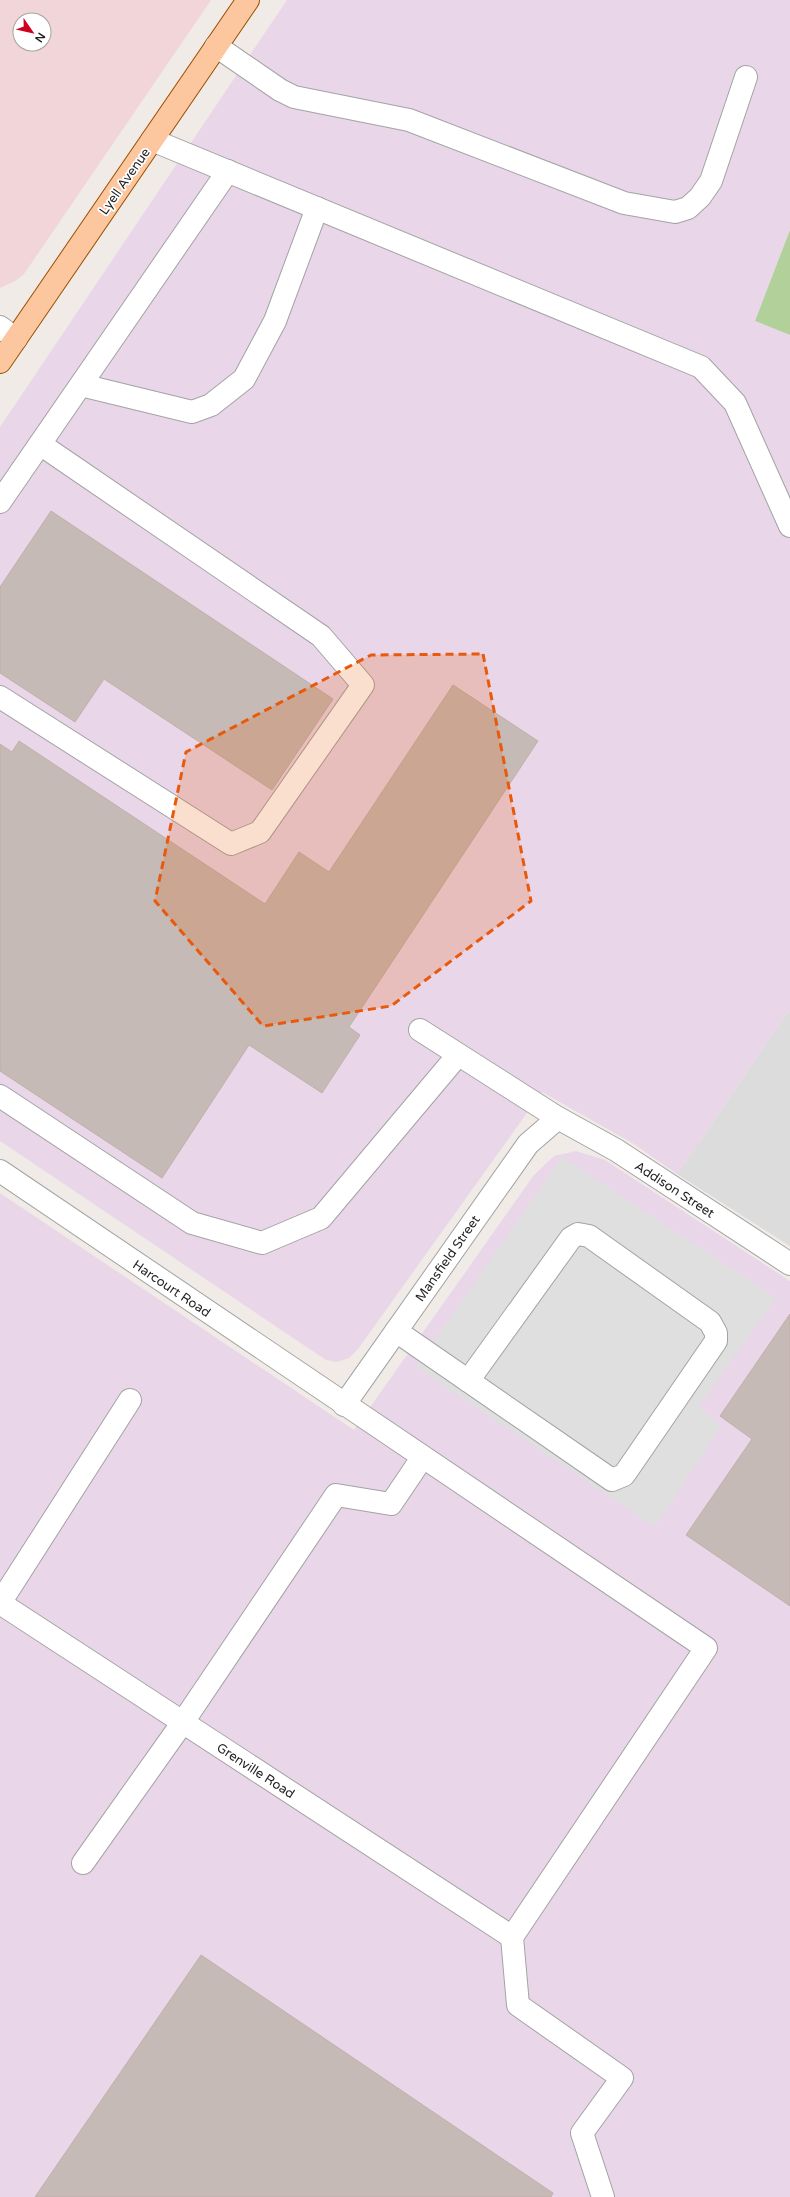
<svg xmlns="http://www.w3.org/2000/svg" width="790" height="2197" viewBox="0 0 790 2197" font-family="'Varela Round',sans-serif">
	<style>
		.residential { fill: #dddcdc }
		.commercial { fill: #f1d5d8; fill-rule: evenodd }
		.industrial { fill: #e9d7e9 }
		.forest { fill: #b2d09a }
		.parking { fill: #dfdfdf }
		.building { fill: #c5bab5; stroke: #c2afa8 }
		.lines { fill: none; stroke-linecap: round; stroke-linejoin: round }
		.minor-casing { stroke: #a3a3a3; stroke-width: 24 }
		.major-casing { stroke: #9b5000; stroke-width: 24 }
		.minor { stroke: #fff; stroke-width: 22 }
		.major { stroke: #fcc69e; stroke-width: 22 }
		.marked { fill: #e8590c; fill-opacity: 0.2; stroke: #e8590c; stroke-width: 3; stroke-dasharray: 8 5; stroke-linejoin: round }
		.labels { text-anchor: middle; stroke-width: 3.5; stroke-linejoin: round; paint-order: stroke }
		.street-label { font-size: 13px; fill: #1f1f1f; stroke: #fff }
	</style>
	<rect width="100%" height="100%" fill="#f0ebe6"/>
	<path class="residential" d="M 790,1009 L 790,1246 L 677,1174 Z"/>
	<path class="commercial" d="M 0,0 L 211,0 L 24,274 L 15,281 L 0,288 ZM 20,20 L 44,20 L 44,44 L 20,44 Z"/>
	<g class="industrial">
		<path d="M 287,0 L 790,0 L 790,230 L 755,321 L 790,335 L 790,1009 L 677,1174 L 634,1144 L 542,1092 L 358,1349 L 349,1358 L 337,1362 L 326,1360 L 0,1141 L 0,427 Z"/>
		<path d="M 576,1151 L 605,1160 L 790,1281 L 790,2197 L 0,2197 L 0,1193 L 354,1430 L 534,1175 L 554,1156 Z"/>
	</g>
	<path class="forest" d="M 790,230 L 790,335 L 755,321 Z"/>
	<path class="parking" d="M 562,1157 L 776,1298 L 698,1407 L 721,1426 L 655,1527 L 416,1367 Z"/>
	<g class="building">
		<path d="M 51,511 L 333,699 L 272,790 L 104,679 L 75,722 L 0,673 L 0,587 Z"/>
		<path d="M 453,685 L 538,741 L 349,1027 L 360,1035 L 322,1093 L 249,1045 L 162,1178 L 0,1071 L 0,744 L 12,752 L 19,741 L 265,904 L 299,852 L 329,872 Z"/>
		<path d="M 790,1314 L 790,1606 L 686,1535 L 752,1439 L 720,1416 Z"/>
		<path d="M 201,1955 L 553,2193 L 551,2197 L 35,2197 Z"/>
	</g>
	<g class="lines">
		<defs>
			<g id="minor">
				<path d="M 216,46 L 280,90 L 294,97 L 409,120 L 624,203 L 675,212 L 688,208 L 700,197 L 711,181 L 746,77"/>
				<path d="M 152,140 L 701,367 L 735,403 L 790,526"/>
				<path d="M 0,327 L 16,339"/>
				<path d="M 81,385 L 192,412 L 211,405 L 244,379 L 275,321 L 317,208"/>
				<path d="M 0,502 L 228,171"/>
				<path d="M 0,697 L 231,844 L 260,832 L 363,685 L 321,636 L 40,444"/>
				<path d="M 420,1030 L 558,1118 L 616,1150 L 790,1264"/>
				<path d="M 0,1096 L 192,1223 L 262,1243 L 321,1218 L 458,1055"/>
				<path d="M 0,1171 L 706,1648 L 512,1937 L 518,2005 L 622,2078 L 582,2133 L 603,2197"/>
				<path d="M 396,1331 L 612,1480 L 624,1475 L 716,1341 L 716,1333 L 710,1322 L 589,1236 L 578,1234 L 571,1238 L 468,1381"/>
				<path d="M 344,1405 L 528,1144 L 558,1118"/>
				<path d="M 0,1603 L 512,1937"/>
				<path d="M 0,1603 L 130,1400"/>
				<path d="M 83,1863 L 183,1722 L 336,1495 L 391,1504 L 422,1458"/>
			</g>
			<path id="major" d="M 0,362 L 248,0"/>
		</defs>
		<use href="#minor" class="minor-casing"/>
		<use href="#major" class="major-casing"/>
		<use href="#minor" class="minor"/>
		<use href="#major" class="major"/>
	</g>
	<path class="marked" d="M 483,654 L 531,901 L 391,1006 L 263,1026 L 155,901 L 186,752 L 371,655 Z"/>
	<g class="labels">
		<g class="street-label">
			<text transform="translate(124 181) rotate(-55)" y="5">Lyell Avenue</text>
			<text transform="translate(675 1189) rotate(33)" y="5">Addison Street</text>
			<text transform="translate(447 1258) rotate(-55)" y="5">Mansfield Street</text>
			<text transform="translate(172 1288) rotate(34)" y="5">Harcourt Road</text>
			<text transform="translate(256 1770) rotate(33)" y="5">Grenville Road</text>
		</g>
	</g>
	<g transform="translate(32 32) rotate(124)"><circle r="19" fill="#ffffff" stroke="#a5a5a5"/>
	<path d="M0-3L7 15L0 10L-7 15Z" fill="#cf001f"/>
	<text y="-6" font-size="11" font-weight="bold" text-anchor="middle" fill="#1f1f1f">N</text>
	</g>
</svg>
